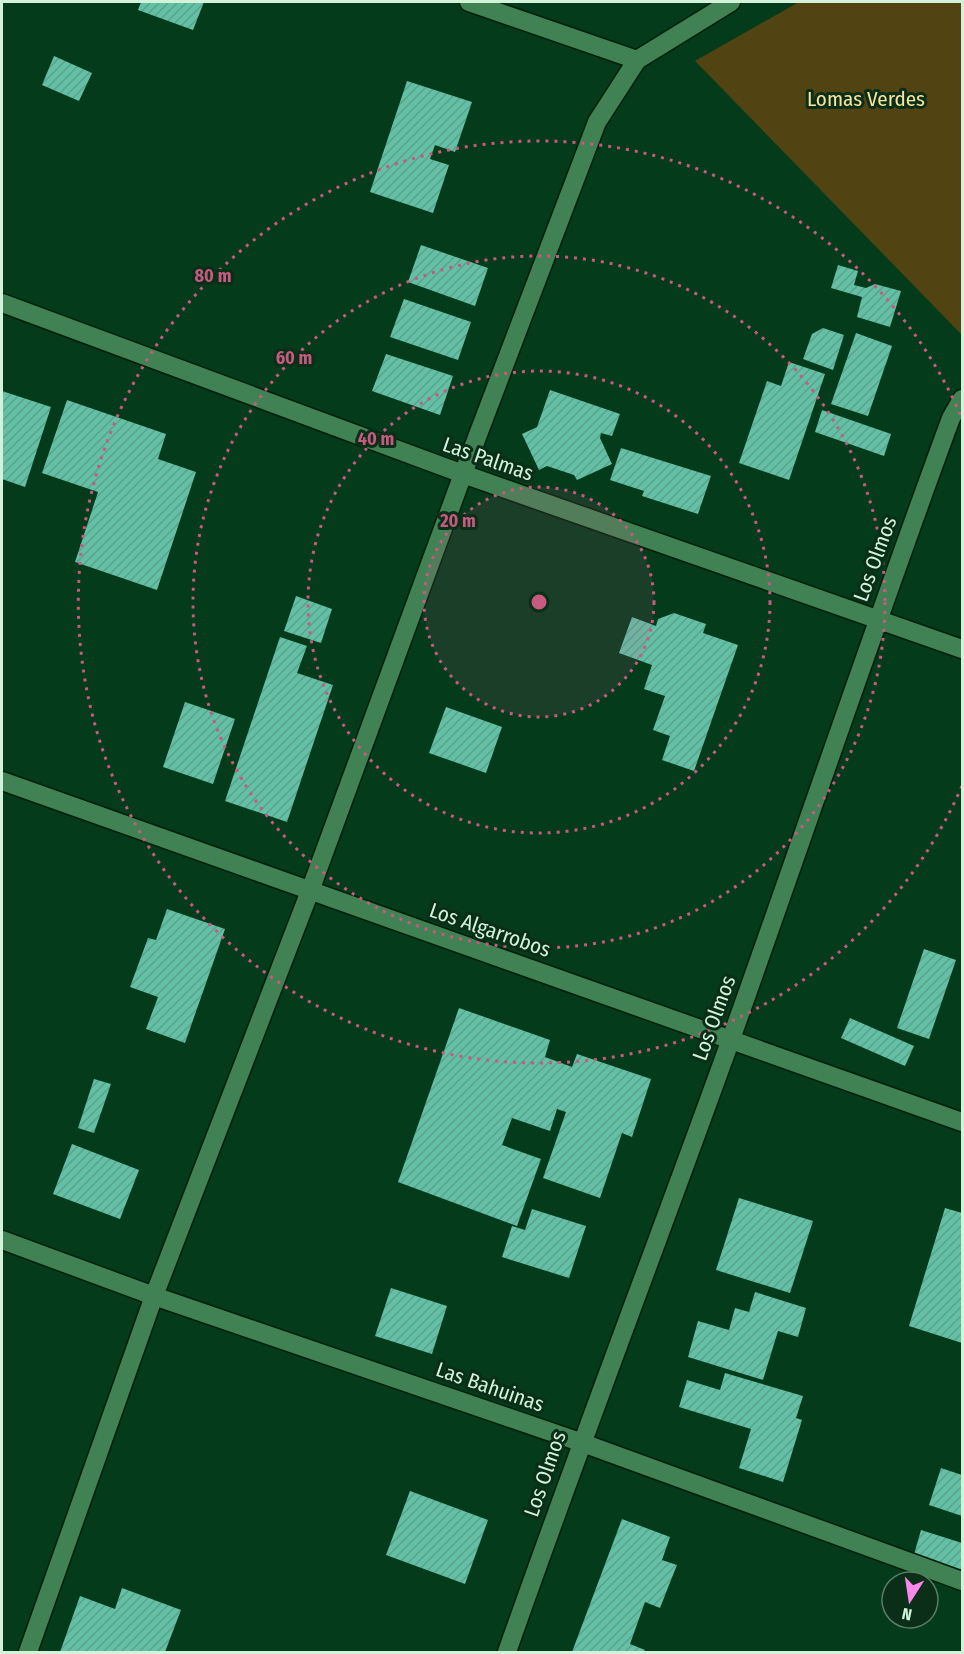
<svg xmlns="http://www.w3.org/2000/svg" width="964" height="1654" viewBox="0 0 964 1654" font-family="'Fira Sans Condensed',sans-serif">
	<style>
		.park { fill: #524412 }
		.building { fill: url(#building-hatch) }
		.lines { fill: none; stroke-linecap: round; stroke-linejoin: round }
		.street-casing { stroke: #001f09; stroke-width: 21 }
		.street { stroke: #418255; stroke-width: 18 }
		.ring { fill: none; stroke: #c75a81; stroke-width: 3; stroke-dasharray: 3 6 }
		.labels { text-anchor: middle; stroke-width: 6; stroke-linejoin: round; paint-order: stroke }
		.park-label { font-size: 21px; fill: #fae39a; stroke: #0a2e17 }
		.street-label { font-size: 21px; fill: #d2f3da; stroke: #0a2e17 }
		.centre { fill: #c75a81; stroke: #0a2e17; stroke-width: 3 }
		.ring-label { font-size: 18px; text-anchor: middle; font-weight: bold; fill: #c75a81; stroke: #0a2e17; stroke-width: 6; stroke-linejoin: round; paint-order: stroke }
	</style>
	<defs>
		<pattern id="building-hatch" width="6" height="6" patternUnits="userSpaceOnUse" patternTransform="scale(1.5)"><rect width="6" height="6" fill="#64c0a5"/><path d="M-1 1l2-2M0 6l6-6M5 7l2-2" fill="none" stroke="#5ba28c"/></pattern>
	</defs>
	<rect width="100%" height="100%" fill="#033b1b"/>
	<path class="park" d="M 799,2 L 962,2 L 962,335 L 695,61 Z"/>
	<g class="building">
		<path d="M 141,2 L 204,2 L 193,30 L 138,10 Z"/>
		<path d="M 54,56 L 92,73 L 79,101 L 42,85 Z"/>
		<path d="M 407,81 L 472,102 L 455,152 L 435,145 L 430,159 L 449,165 L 433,213 L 370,192 Z"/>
		<path d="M 421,245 L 488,268 L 475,306 L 408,282 Z"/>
		<path d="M 838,265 L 858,271 L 854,285 L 866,288 L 875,284 L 901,291 L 890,327 L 857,317 L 862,297 L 831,288 Z"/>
		<path d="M 404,299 L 471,322 L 458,360 L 390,337 Z"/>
		<path d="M 823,328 L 844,335 L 833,370 L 803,359 L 812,334 Z"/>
		<path d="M 856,333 L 892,346 L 868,416 L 831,404 Z"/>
		<path d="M 386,354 L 453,376 L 440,415 L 372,391 Z"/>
		<path d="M 789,362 L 825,374 L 789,480 L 739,463 L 767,381 L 781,386 Z"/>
		<path d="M 550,390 L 620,414 L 612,436 L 601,433 L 600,438 L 612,464 L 577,480 L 574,475 L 547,466 L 539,470 L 522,434 L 537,427 Z"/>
		<path d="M 2,391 L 51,407 L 25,487 L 2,479 Z"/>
		<path d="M 67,400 L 166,434 L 158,459 L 196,472 L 157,590 L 75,562 L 98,492 L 42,473 Z"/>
		<path d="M 822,410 L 891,434 L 884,456 L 815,432 Z"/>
		<path d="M 621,448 L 711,476 L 698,514 L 642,496 L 644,491 L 610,480 Z"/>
		<path d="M 296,596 L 332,609 L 321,643 L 284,631 Z"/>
		<path d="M 674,613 L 706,624 L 703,633 L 738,645 L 694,771 L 662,760 L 670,736 L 653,730 L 665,696 L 644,689 L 652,665 L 619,653 L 632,617 L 656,626 L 658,619 Z"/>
		<path d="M 280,637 L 307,646 L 297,673 L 333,685 L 287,822 L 225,801 Z"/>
		<path d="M 185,702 L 235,719 L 213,784 L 163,767 Z"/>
		<path d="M 446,707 L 502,727 L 486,773 L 429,753 Z"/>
		<path d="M 167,909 L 225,929 L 185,1043 L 146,1029 L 158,997 L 130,987 L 148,938 L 156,940 Z"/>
		<path d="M 924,949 L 956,960 L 929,1039 L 897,1028 Z"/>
		<path d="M 459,1008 L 550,1040 L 545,1057 L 572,1067 L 577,1054 L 651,1079 L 632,1137 L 622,1133 L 600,1198 L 543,1178 L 566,1112 L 557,1109 L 550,1131 L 512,1118 L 502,1145 L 541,1159 L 517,1226 L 398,1182 Z"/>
		<path d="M 850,1018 L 914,1046 L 905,1066 L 841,1038 Z"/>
		<path d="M 94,1079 L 111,1084 L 94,1133 L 78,1128 Z"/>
		<path d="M 72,1144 L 139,1170 L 120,1219 L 53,1194 Z"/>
		<path d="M 739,1198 L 813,1221 L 790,1293 L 716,1270 Z"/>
		<path d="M 945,1208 L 962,1213 L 962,1343 L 909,1326 Z"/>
		<path d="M 532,1209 L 586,1226 L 569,1278 L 502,1257 L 512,1226 L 525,1230 Z"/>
		<path d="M 391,1288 L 447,1306 L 432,1354 L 375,1336 Z"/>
		<path d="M 755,1292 L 806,1308 L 798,1337 L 778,1331 L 763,1380 L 688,1357 L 698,1321 L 729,1330 L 735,1308 L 749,1312 Z"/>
		<path d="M 725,1373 L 803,1396 L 796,1418 L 802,1420 L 783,1482 L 739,1468 L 751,1429 L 679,1407 L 687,1380 L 720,1390 Z"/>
		<path d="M 941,1468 L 962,1475 L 962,1516 L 929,1505 Z"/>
		<path d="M 410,1491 L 488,1520 L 465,1584 L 386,1555 Z"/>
		<path d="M 622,1519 L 670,1537 L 662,1560 L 677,1565 L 669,1585 L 660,1608 L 645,1602 L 630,1644 L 645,1650 L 644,1652 L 572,1652 Z"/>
		<path d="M 921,1530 L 962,1543 L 962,1573 L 913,1558 Z"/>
		<path d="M 122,1588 L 181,1610 L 165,1652 L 60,1652 L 80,1596 L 115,1609 Z"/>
	</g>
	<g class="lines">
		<defs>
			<g id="street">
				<path d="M 469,2 L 637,60"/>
				<path d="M 2,303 L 463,474 L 962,649"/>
				<path d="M 2,781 L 962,1122"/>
				<path d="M 2,1240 L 154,1296 L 580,1442 L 962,1581"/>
				<path d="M 28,1652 L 154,1296 L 310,891 L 463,474 L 597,122 L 637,60 L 731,2"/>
				<path d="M 507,1652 C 579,1447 657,1244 731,1039 C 805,832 875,624 951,418 L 962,399"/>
			</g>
		</defs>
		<use href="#street" class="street-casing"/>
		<use href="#street" class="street"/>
	</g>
	<circle cx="539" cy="602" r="115" fill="#c75a81" fill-opacity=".12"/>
	<g class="ring">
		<circle cx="539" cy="602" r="115"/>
		<circle cx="539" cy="602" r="231"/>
		<circle cx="539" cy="602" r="346"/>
		<path d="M962 786A461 461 0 1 1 962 418"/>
	</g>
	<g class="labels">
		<g class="park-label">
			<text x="866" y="106">Lomas Verdes</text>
		</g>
		<g class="street-label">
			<text transform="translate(488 459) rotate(19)" y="7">Las Palmas</text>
			<text transform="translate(875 559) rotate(-70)" y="7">Los Olmos</text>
			<text transform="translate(490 930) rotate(19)" y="7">Los Algarrobos</text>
			<text transform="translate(714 1018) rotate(-70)" y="7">Los Olmos</text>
			<text transform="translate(490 1387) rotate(19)" y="7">Las Bahuinas</text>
			<text transform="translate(545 1474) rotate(-71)" y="7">Los Olmos</text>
		</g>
	</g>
	<circle cx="539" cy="602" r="9" class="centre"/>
	<g class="ring-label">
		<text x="213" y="282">80 m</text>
		<text x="294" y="364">60 m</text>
		<text x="376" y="445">40 m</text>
		<text x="458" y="527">20 m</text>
	</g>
	<rect width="964" height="1654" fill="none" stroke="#d2f3da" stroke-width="6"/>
	<g transform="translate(910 1600) rotate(192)"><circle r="28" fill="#0a2e17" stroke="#5a7d65" stroke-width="1.5"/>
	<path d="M0-4.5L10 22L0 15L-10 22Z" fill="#f888e9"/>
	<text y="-9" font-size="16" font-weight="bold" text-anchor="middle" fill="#d2f3da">N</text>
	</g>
</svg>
